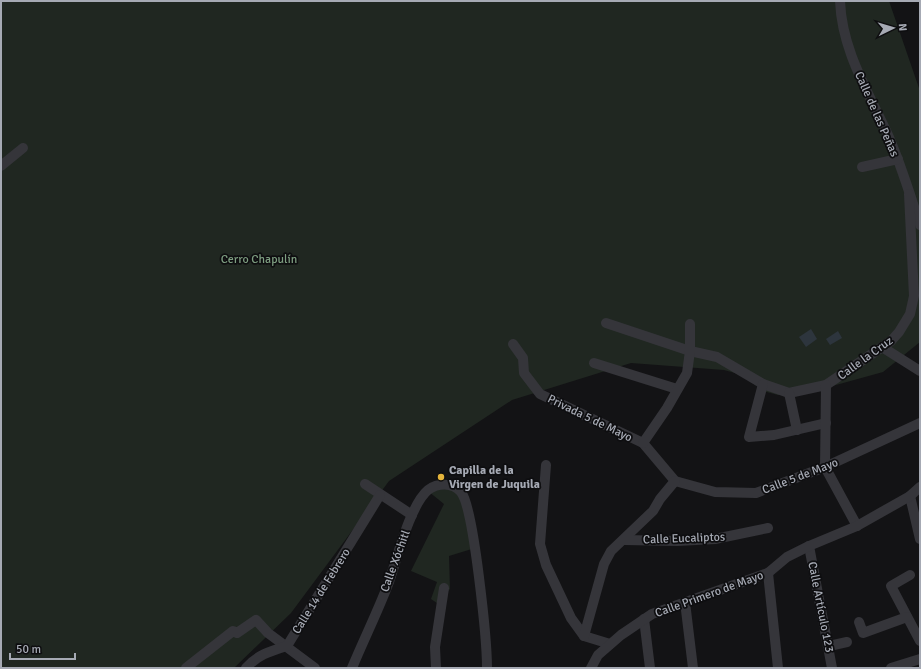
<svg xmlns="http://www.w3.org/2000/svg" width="921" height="669" viewBox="0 0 921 669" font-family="Signika,sans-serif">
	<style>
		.green { fill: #202721 }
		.water { fill: #2d353d }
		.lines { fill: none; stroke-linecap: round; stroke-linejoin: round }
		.minor { stroke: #35353a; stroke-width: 10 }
		.poi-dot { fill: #e5b43b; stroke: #0e0e10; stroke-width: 1.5 }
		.labels { text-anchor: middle; stroke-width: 3.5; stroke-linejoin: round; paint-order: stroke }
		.street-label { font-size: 12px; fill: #a6aab4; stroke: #0e0e10 }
		.park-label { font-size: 12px; fill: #7e9e81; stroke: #0e0e10 }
		.poi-label { font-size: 12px; font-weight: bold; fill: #a6aab4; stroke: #0e0e10; text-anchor: start }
	</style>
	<rect width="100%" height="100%" fill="#131315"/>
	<g class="green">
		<path d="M 1,1 L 889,1 L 920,91 L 920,342 L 883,372 L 807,393 L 778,395 L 763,391 L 742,375 L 724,370 L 631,363 L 512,400 L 389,481 L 291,613 L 234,668 L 1,668 Z"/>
		<path d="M 440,484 L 461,492 L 475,548 L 449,556 L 450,589 L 437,603 L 431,599 L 437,582 L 411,571 L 444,504 L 428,491 Z"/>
	</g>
	<g class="water">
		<path d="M 811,329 L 817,339 L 806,347 L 799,337 Z"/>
		<path d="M 838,331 L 842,338 L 830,345 L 826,339 Z"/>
	</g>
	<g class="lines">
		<g class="minor">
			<path d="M 840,1 C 842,51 868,91 888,135 C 901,164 910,195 920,225"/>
			<path d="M 1,166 L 23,148"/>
			<path d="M 862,167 L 898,159"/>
			<path d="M 606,323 L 690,351 L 717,357 L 763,384 L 789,393 L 826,385 L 891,341 L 899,332 L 910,314 L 914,296 L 909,194"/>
			<path d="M 513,344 L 523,358 L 524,373 L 540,394 L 643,443 L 675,481 L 715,492 L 756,493 L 825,467 L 920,423"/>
			<path d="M 882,347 L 920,371"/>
			<path d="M 594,363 L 677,389"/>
			<path d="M 763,384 L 749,437 L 774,435 L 826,423"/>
			<path d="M 826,385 L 825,467 L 857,526"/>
			<path d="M 789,393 L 797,430"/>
			<path d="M 643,443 L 667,408 L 687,373 L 690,351 L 690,324"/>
			<path d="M 546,465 L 540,544 L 546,565 L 571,618 L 584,636 L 610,644"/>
			<path d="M 365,484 L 412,515"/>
			<path d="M 910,496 L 920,539"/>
			<path d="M 624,540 L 677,541 L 715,539 L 768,528"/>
			<path d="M 809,546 L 832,668"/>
			<path d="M 768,573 L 778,668"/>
			<path d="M 910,575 L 891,586 L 920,641"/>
			<path d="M 685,602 L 693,668"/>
			<path d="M 644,619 L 650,668"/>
			<path d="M 859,622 L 863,633 L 907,617"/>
			<path d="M 584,636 L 604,564 L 611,551 L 653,511 L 660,499 L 675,481"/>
			<path d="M 829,646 L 847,642"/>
			<path d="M 186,668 L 233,631 L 237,633 L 256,620 L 268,633 L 315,668"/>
			<path d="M 246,668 C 257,655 271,651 287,646 L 380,495"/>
			<path d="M 352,668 C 364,639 378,611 389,582 C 397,559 410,505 428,490 C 438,483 452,482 461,492 C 474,508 487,642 487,668"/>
			<path d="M 436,668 L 435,647 L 444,588"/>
			<path d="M 591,668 L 598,655 L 621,635 L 652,614 L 768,573 L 787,557 L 809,546 L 857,526 L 910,496 L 920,487"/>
			<path d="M 891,668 L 920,659"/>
		</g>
	</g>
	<circle class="poi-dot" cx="441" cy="477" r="4"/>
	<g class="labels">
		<g class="street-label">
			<text transform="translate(877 114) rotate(66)" y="4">Calle de las Peñas</text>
			<text transform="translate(865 358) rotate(-36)" y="4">Calle la Cruz</text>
			<text transform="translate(590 418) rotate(26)" y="4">Privada 5 de Mayo</text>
			<text transform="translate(800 476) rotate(-21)" y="4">Calle 5 de Mayo</text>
			<text transform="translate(684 538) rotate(-2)" y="4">Calle Eucaliptos</text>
			<text transform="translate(395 561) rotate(-70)" y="4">Calle Xóchitl</text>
			<text transform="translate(321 591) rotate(-58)" y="4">Calle 14 de Febrero</text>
			<text transform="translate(709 594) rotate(-20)" y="4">Calle Primero de Mayo</text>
			<text transform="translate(821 607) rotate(79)" y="4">Calle Artículo 123</text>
		</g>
		<g class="park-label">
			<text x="259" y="263">Cerro Chapulín</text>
		</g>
		<g class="poi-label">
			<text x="449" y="474">Capilla de la<tspan x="449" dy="14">Virgen de Juquila</tspan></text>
		</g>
	</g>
	<rect width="921" height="669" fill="none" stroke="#a6aab4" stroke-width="4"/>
	<g transform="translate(893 28) rotate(85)" stroke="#0e0e10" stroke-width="3" paint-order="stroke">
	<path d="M0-3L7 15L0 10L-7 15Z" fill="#a6aab4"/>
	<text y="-6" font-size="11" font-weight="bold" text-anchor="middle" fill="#a6aab4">N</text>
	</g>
	<path d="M10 653v6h65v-6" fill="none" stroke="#a6aab4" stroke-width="2"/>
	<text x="16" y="653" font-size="12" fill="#a6aab4" stroke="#0e0e10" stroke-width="3" paint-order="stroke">50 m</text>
</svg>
